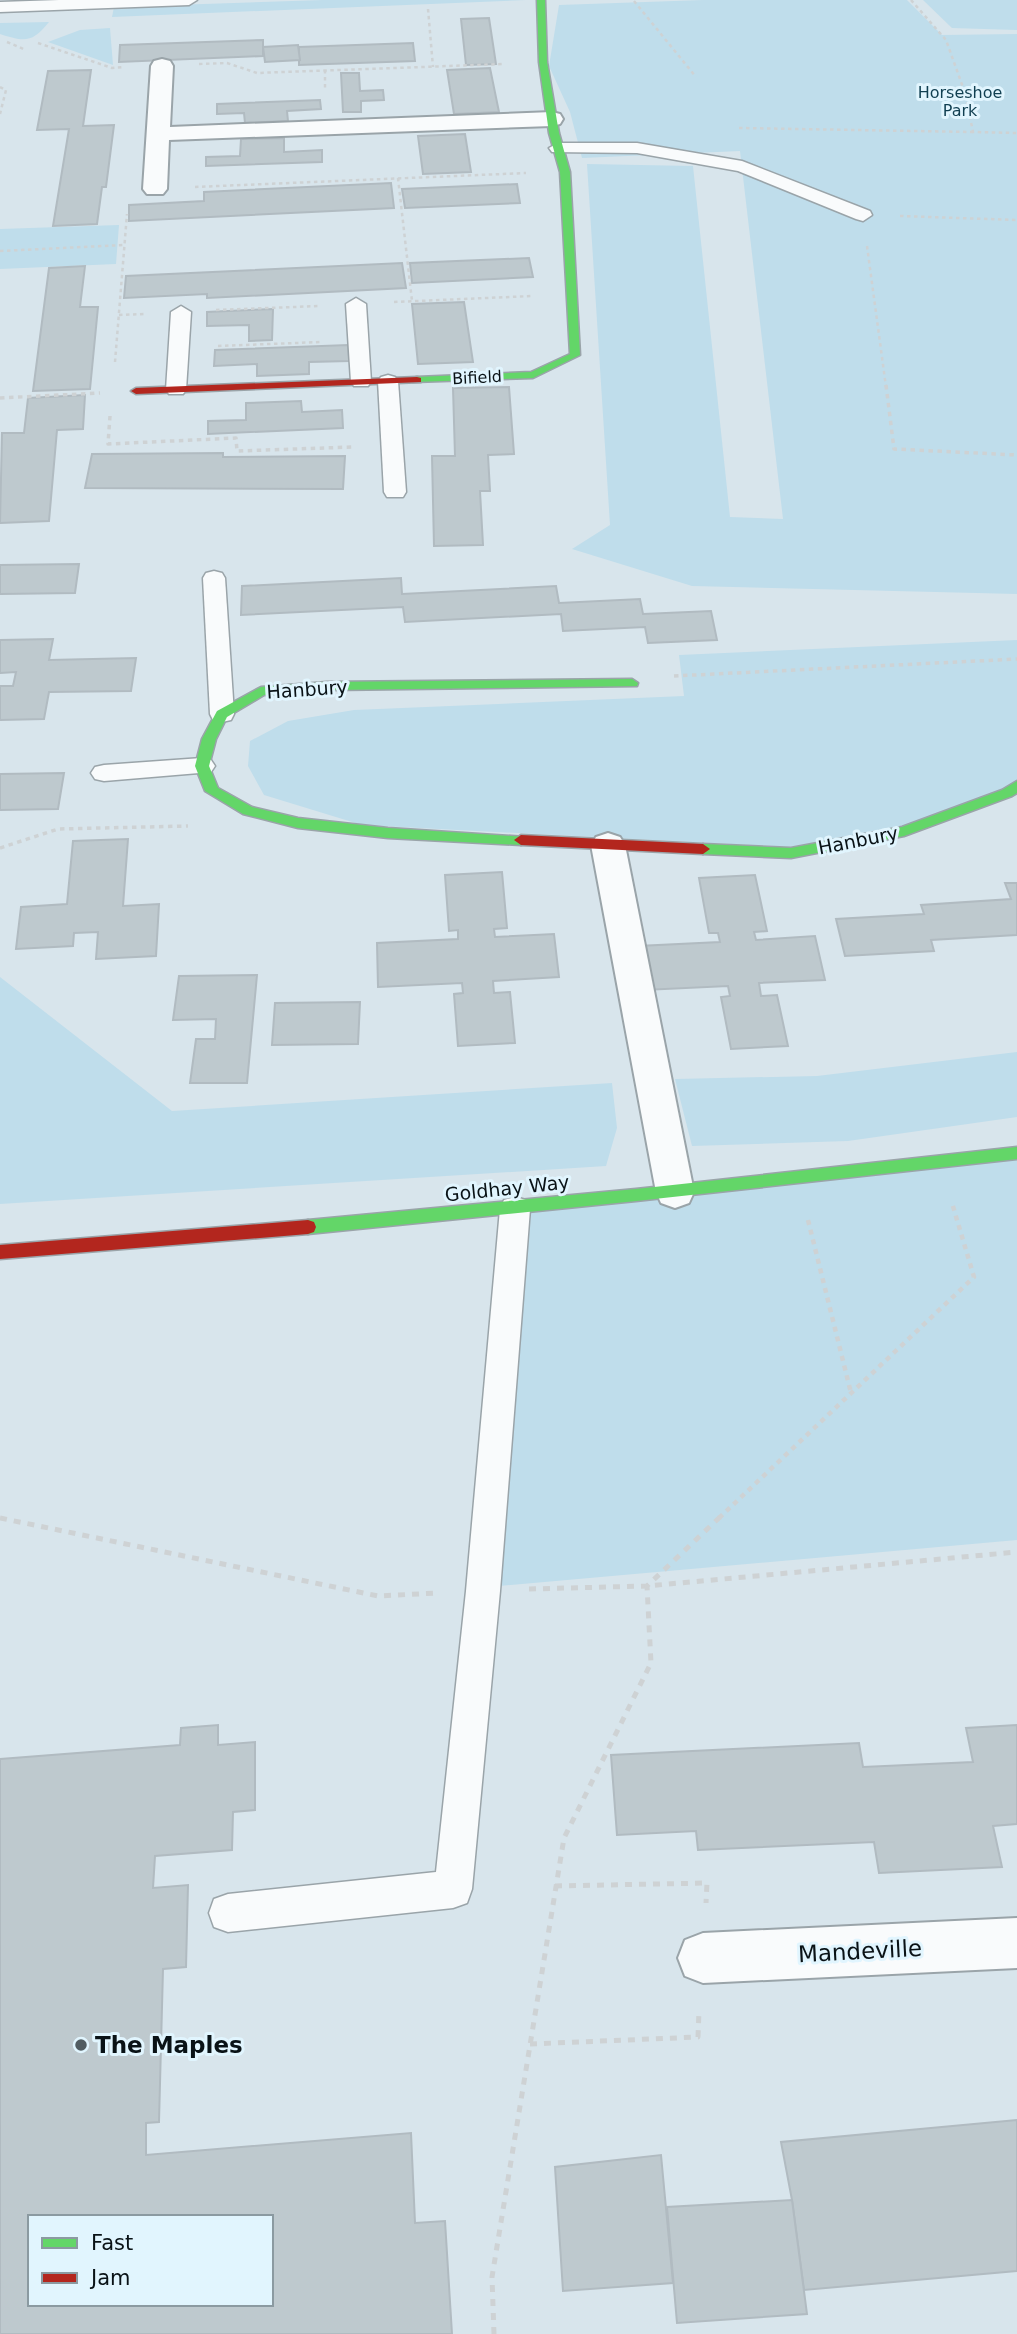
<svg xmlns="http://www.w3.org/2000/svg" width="1017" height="2334" viewBox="0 0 1017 2334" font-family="'DejaVu Sans',sans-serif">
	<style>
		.green { fill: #bfddeb }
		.building { fill: #bec9ce; stroke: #b1bbc1; stroke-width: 2; fill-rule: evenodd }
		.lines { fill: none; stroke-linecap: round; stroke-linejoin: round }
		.lane-casing { stroke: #9aa4a9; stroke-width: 3 }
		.street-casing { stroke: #9aa4a9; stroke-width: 4 }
		.fast-casing { stroke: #9aa4a9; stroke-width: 3 }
		.jam-casing { stroke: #9aa4a9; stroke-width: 3 }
		.path-far3 { stroke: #ced2d4; stroke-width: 2.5; stroke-dasharray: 3.5 3.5; stroke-linecap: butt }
		.path-far2 { stroke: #ced2d4; stroke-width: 3.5; stroke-dasharray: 4.5 4.5; stroke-linecap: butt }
		.path-far1 { stroke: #ced2d4; stroke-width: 4.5; stroke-dasharray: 5 5; stroke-linecap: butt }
		.path { stroke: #ced2d4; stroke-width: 5; stroke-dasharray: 7 7; stroke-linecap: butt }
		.lane { fill: #f9fbfc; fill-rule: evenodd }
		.street { fill: #f9fbfc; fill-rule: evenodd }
		.fast { fill: #63d668; fill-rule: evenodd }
		.jam { fill: #b3261e; fill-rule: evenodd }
		.poi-dot { fill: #515c61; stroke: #e1f5fe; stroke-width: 2.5 }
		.labels { text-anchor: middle; stroke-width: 6; stroke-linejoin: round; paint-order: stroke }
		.far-park-label { font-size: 16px; fill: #103f51; stroke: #e1f5fe }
		.far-street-label { font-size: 16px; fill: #091216; stroke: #e1f5fe }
		.street-label { font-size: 19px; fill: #091216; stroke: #e1f5fe }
		.near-street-label { font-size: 23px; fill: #091216; stroke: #e1f5fe }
		.near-poi-label { font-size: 23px; font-weight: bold; fill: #091216; stroke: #e1f5fe; text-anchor: start }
	</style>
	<rect width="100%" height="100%" fill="#d8e5ec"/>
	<g class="green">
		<path d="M 323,0 L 526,0 L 112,17 L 114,7 Z"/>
		<path d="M 703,0 L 907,0 L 942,35 L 1017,34 L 1017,594 L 692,586 L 572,549 L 610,525 L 587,164 L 693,166 L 730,517 L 783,519 L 740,151 L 582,158 L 570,112 L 549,66 L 559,5 Z"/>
		<path d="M 923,0 L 1017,0 L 1017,30 L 952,28 Z"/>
		<path d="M 49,22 C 32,43 25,42 0,34 L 0,23 Z"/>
		<path d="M 110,28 L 113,65 L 48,42 L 80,30 Z"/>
		<path d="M 119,225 L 116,264 L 0,269 L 0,229 Z"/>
		<path d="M 1017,640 L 1017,786 L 906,834 L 789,847 L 362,825 L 264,795 L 248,766 L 250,741 L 288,721 L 354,710 L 684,696 L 679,655 Z"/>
		<path d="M 0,977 L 172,1111 L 612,1083 L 617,1128 L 606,1166 L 0,1204 Z"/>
		<path d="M 1017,1052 L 1017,1117 L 848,1141 L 692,1146 L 675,1079 L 817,1076 Z"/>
		<path d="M 1017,1159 L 1017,1540 L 488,1587 L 521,1213 Z"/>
	</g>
	<g class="building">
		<path d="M 489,18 L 496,64 L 466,65 L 461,19 Z"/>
		<path d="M 263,40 L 263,56 L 119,62 L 120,45 Z"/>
		<path d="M 413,43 L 415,61 L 299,65 L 299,47 Z"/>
		<path d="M 298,45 L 300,60 L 265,62 L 263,47 Z"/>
		<path d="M 490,68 L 499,112 L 454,114 L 447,70 Z"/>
		<path d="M 91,70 L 83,126 L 114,125 L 106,187 L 102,187 L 97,224 L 53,226 L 69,129 L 37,130 L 48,71 Z"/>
		<path d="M 341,73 L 359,73 L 360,91 L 383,90 L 384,100 L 361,101 L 361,112 L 343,112 Z"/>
		<path d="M 320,100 L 321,109 L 287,111 L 288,121 L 245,123 L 244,113 L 217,114 L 217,104 Z"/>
		<path d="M 465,134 L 471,172 L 423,174 L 418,136 Z"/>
		<path d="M 284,138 L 284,152 L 322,150 L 322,162 L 206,166 L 206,157 L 240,156 L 241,139 Z"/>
		<path d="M 391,183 L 394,208 L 129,221 L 129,205 L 204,201 L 204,192 Z"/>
		<path d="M 517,184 L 520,203 L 405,208 L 402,189 Z"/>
		<path d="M 529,258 L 533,277 L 412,283 L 410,263 Z"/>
		<path d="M 402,263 L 406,288 L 207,298 L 207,294 L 124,298 L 126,276 Z"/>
		<path d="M 85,266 L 80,307 L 98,307 L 90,389 L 33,391 L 49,268 Z"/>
		<path d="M 464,302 L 473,362 L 418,364 L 412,304 Z"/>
		<path d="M 273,309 L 272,340 L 249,341 L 249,325 L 207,326 L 207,312 Z"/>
		<path d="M 348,345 L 349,361 L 309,362 L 309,374 L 257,376 L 257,364 L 214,366 L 215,350 Z"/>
		<path d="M 509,387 L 514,454 L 488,455 L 490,491 L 480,491 L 483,545 L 434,546 L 432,456 L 455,456 L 453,388 Z"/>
		<path d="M 85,395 L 83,429 L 57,430 L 49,521 L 0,523 L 2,433 L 24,433 L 28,398 Z"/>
		<path d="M 301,401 L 302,412 L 342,410 L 343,428 L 208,434 L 208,421 L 246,420 L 246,403 Z"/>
		<path d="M 223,453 L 223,457 L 345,456 L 343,489 L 85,488 L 92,454 Z"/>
		<path d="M 79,564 L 75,593 L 0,594 L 0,565 Z"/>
		<path d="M 401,578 L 402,594 L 556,586 L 559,603 L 640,599 L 643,614 L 711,611 L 717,640 L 648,643 L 645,627 L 563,631 L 561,614 L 405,622 L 403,607 L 241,615 L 242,586 Z"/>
		<path d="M 53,639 L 49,660 L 136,658 L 131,691 L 49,692 L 44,719 L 0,720 L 0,686 L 13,686 L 16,672 L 0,673 L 0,640 Z"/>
		<path d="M 64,773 L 58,809 L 0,810 L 0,774 Z"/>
		<path d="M 128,839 L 123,906 L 159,904 L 156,956 L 96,959 L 98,932 L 74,933 L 73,946 L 16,949 L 21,907 L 67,904 L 73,841 Z"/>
		<path d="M 502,872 L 507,928 L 494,929 L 495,937 L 554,934 L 559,977 L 493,981 L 494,993 L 510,992 L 515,1043 L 458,1046 L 454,994 L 463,993 L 462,983 L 378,987 L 377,943 L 458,939 L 458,930 L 449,931 L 445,875 Z"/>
		<path d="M 755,875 L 767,931 L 754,932 L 756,940 L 815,936 L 825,980 L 759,983 L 761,996 L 777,995 L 788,1046 L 731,1049 L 721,997 L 730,996 L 728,986 L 644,990 L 638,946 L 720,942 L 718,933 L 709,933 L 699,878 Z"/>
		<path d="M 1005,883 L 1017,883 L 1017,935 L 931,940 L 934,951 L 845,956 L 836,919 L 924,914 L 921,905 L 1011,899 Z"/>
		<path d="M 257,975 L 247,1083 L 190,1083 L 196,1039 L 215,1039 L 216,1019 L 173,1020 L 179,976 Z"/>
		<path d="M 360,1002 L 358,1044 L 272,1045 L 275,1003 Z"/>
		<path d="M 218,1725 L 218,1745 L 255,1742 L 255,1810 L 233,1812 L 232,1850 L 155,1856 L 153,1888 L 188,1885 L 186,1967 L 163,1969 L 159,2122 L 146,2123 L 146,2155 L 411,2133 L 415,2223 L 445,2221 L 452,2334 L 0,2334 L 0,1759 L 180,1745 L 181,1728 ZM 30,2217 L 271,2217 L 271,2304 L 30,2304 Z"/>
		<path d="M 1017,1725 L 1017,1824 L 993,1826 L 1002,1867 L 879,1873 L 874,1842 L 698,1850 L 696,1831 L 617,1835 L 611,1755 L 859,1743 L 863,1767 L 973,1762 L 966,1728 Z"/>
		<path d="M 1017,2120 L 1017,2271 L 804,2290 L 792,2200 L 781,2142 Z"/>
		<path d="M 661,2155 L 673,2283 L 563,2291 L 555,2167 Z"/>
		<path d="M 792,2200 L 807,2314 L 677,2323 L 667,2207 Z"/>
	</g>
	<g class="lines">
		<defs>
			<g id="lane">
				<path d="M 59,0 L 197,0 L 189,5 L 0,12 L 0,2 Z"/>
				<path d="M 558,143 L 637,143 L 742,161 L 870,211 L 872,215 L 863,221 L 856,219 L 738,171 L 637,153 L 552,152 L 549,148 Z"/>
				<path d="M 356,298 L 366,304 L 371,382 L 368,386 L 354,386 L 351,382 L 346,304 Z"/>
				<path d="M 181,306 L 191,312 L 186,390 L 183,394 L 169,394 L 166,390 L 171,312 Z"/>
				<path d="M 388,375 L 395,377 L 398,381 L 406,492 L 403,497 L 387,497 L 384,492 L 378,381 L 381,377 Z"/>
				<path d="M 214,571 L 222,573 L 225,578 L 234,714 L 231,720 L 222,722 L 213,720 L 210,714 L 203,578 L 206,573 Z"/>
				<path d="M 202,758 L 211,760 L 215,766 L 211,772 L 104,781 L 95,779 L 91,773 L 95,767 L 104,765 Z"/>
				<path d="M 515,1197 L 526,1200 L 530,1209 L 500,1591 L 472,1889 L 467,1903 L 453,1908 L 228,1932 L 214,1927 L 209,1913 L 214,1899 L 228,1894 L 436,1872 L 466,1591 L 500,1209 L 504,1200 Z"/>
			</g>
			<g id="street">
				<path d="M 162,59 L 170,61 L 173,66 L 170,127 L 552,112 L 560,114 L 563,119 L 560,124 L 552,126 L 169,140 L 167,189 L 163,194 L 147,194 L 143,189 L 151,66 L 154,61 Z"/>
				<path d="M 608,833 L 620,837 L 625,845 L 694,1192 L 689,1203 L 675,1208 L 661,1203 L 656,1192 L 591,845 L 596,837 Z"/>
				<path d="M 1017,1918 L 1017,1968 L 703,1983 L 685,1976 L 678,1958 L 685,1940 L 703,1933 Z"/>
			</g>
			<g id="fast">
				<path d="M 537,0 L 545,0 L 547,62 L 559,133 L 570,172 L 580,355 L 533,378 L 413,382 L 413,378 L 417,377 L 531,372 L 570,354 L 560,172 L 549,133 L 539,62 Z"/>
				<path d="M 632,679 L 638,683 L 637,686 L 327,690 L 264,695 L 227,717 L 216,739 L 209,766 L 218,788 L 252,807 L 298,818 L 388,828 L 526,837 L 528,840 L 526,843 L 521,845 L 388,838 L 298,828 L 243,814 L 205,791 L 195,766 L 202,739 L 217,711 L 261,687 L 327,682 Z"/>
				<path d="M 1017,781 L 1017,793 L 1012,796 L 904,836 L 791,858 L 703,854 L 696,849 L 703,844 L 791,848 L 902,827 L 1002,790 Z"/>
				<path d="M 1017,1147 L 1017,1159 L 636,1201 L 308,1234 L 302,1232 L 300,1227 L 302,1222 L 308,1220 L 636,1189 Z"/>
			</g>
			<g id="jam">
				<path d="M 417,377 L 421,378 L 421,382 L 136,394 L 131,391 L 136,388 Z"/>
				<path d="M 521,835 L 703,844 L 710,849 L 703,854 L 521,845 L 514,840 Z"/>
				<path d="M 308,1220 L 314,1222 L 316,1227 L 314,1232 L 308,1234 L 0,1259 L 0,1245 Z"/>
			</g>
		</defs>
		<use href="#lane" class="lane-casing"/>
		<use href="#street" class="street-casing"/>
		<use href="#fast" class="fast-casing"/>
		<use href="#jam" class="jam-casing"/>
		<g class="path-far3">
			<path d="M 911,0 L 946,40 L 965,93 L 973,132 L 1017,133"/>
			<path d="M 634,1 L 696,77"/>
			<path d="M 428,9 L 433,67"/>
			<path d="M 7,42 L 26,50"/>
			<path d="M 38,43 L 112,68 L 124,67"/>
			<path d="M 199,64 L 227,63 L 257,73 L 504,64"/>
			<path d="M 325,70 L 325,91"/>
			<path d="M 0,87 L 6,90 L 0,114"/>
			<path d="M 739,128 L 973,132"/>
			<path d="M 398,178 L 412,301"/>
			<path d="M 195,187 L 526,173"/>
			<path d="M 900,216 L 1017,220"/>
			<path d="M 867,246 L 886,387"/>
			<path d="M 0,251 L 124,245"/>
			<path d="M 394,302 L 532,296"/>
			<path d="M 216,310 L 319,306"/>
			<path d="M 119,315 L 144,314"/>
			<path d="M 218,346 L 321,342"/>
			<path d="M 115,362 L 127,214"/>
		</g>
		<g class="path-far2">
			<path d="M 886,385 L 894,449 L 1017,455"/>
			<path d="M 0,398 L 100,393"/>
			<path d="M 110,416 L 108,444 L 236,438 L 237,451 L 353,447"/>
			<path d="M 674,676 L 1017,659"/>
			<path d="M 0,848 L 58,829 L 188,826"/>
		</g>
		<g class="path-far1">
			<path d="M 808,1220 L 851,1393"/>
			<path d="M 719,1518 L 974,1277 L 952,1203"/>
		</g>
		<g class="path">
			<path d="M 0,1518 L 378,1596 L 437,1593"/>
			<path d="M 529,1589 L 647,1586 L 1017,1552"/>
			<path d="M 555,1886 L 707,1883 L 706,1903"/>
			<path d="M 530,2044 L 698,2037 L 699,2010"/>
			<path d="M 494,2334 L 492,2277 L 564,1838 L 651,1663 L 647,1586 L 720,1517"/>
		</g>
		<use href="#lane" class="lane"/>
		<use href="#street" class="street"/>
		<use href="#fast" class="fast"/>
		<use href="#jam" class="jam"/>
	</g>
	<circle class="poi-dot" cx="81" cy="2045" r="7"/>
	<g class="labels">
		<g class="far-park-label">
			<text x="960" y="98">Horseshoe<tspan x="960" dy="18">Park</tspan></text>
		</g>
		<g class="far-street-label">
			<text transform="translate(477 377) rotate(-3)" y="6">Bifield</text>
		</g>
		<g class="street-label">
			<text transform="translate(307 689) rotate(-4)" y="7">Hanbury</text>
			<text transform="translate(858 840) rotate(-11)" y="7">Hanbury</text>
			<text transform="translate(507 1188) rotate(-6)" y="7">Goldhay Way</text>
		</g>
		<g class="near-street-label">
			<text transform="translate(860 1951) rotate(-3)" y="8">Mandeville</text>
		</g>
		<g class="near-poi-label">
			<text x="95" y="2053">The Maples</text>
		</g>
	</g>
	<rect x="28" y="2215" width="245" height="91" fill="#e1f5fe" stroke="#8b9aa1" stroke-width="2"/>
	<rect x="42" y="2238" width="35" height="10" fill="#63d668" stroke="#8b9aa1" stroke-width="2"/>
	<text x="91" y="2250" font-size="21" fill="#091216">Fast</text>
	<rect x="42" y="2273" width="35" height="10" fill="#b3261e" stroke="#8b9aa1" stroke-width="2"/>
	<text x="91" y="2285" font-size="21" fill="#091216">Jam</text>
</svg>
